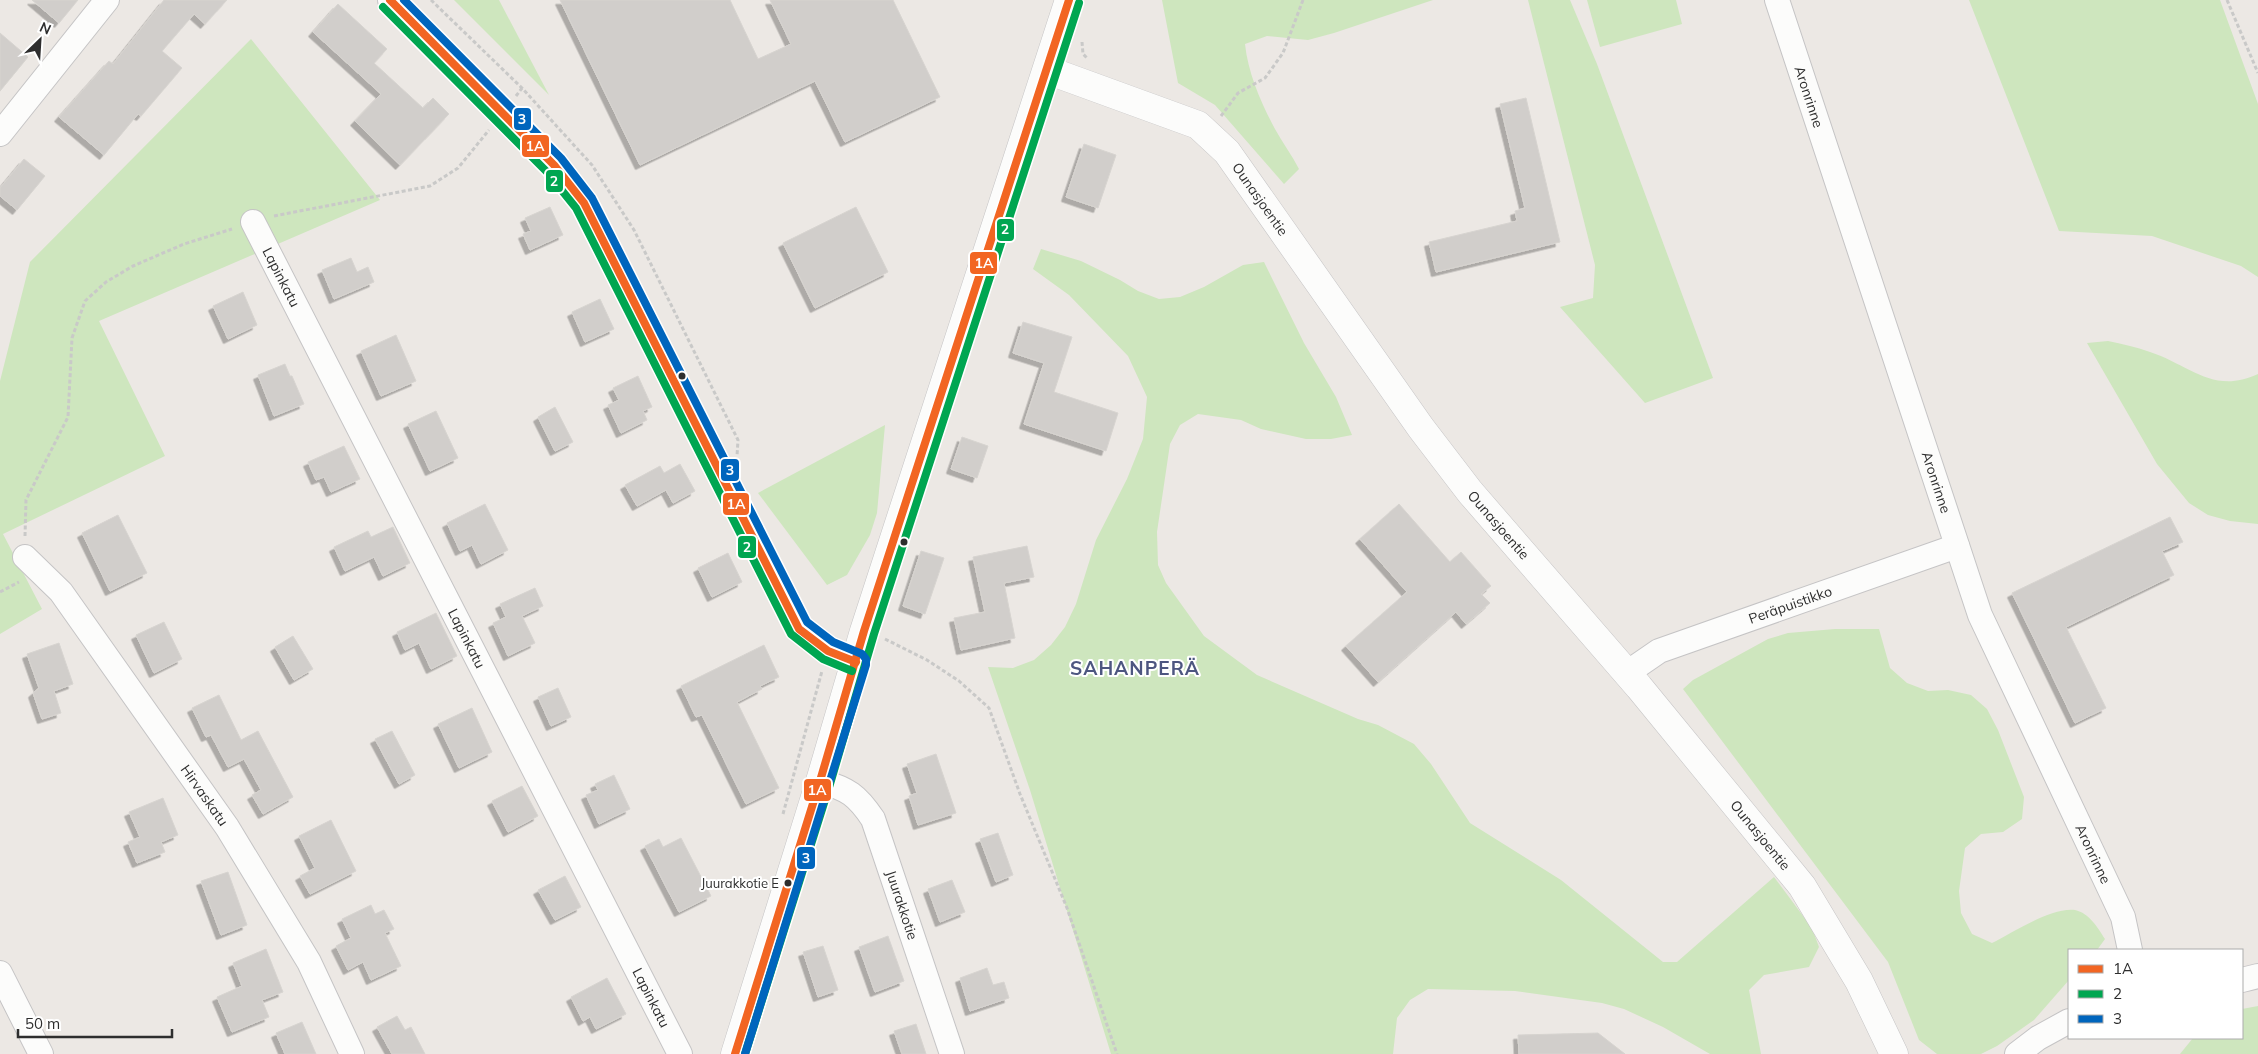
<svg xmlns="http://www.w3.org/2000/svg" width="2258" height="1054" viewBox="0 0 2258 1054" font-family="Mulish,sans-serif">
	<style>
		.green { fill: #cee6be }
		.building { fill: #d1cecb; stroke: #d7d4d0; filter: url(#shadow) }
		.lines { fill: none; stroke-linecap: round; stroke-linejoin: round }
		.street-casing { stroke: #c5c4c5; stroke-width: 26 }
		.secondary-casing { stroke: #c5c4c5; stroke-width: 29 }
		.path { stroke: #c9c9c8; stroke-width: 3; stroke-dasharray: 4 2.5; stroke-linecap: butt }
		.street { stroke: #fcfcfb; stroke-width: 24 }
		.secondary { stroke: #fcfcfb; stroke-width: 28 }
		.bus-1-casing { stroke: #fff; stroke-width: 11 }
		.bus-2-casing { stroke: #fff; stroke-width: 11 }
		.bus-3-casing { stroke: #fff; stroke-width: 11 }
		.bus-1 { stroke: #f26522; stroke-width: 8 }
		.bus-2 { stroke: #00a651; stroke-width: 8 }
		.bus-3 { stroke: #0065bd; stroke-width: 8 }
		.bus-dot { fill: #2e2e2e; stroke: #fff; stroke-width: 2 }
		.labels { text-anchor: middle; stroke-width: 4; stroke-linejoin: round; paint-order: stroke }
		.bus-label { font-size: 13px; fill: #2e2e2e; stroke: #fff; text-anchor: end }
		.street-label { font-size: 14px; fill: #2e2e2e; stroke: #fff }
		.district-label { font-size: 19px; font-weight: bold; letter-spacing: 1px; fill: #4d5680; stroke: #fff }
		.line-badge { stroke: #fff; stroke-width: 2 }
		.badge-label { font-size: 14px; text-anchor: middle; font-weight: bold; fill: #fff }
	</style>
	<defs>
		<filter id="shadow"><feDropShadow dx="-4.5" dy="4.5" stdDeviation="0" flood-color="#0004"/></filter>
	</defs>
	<rect width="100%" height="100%" fill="#ece8e4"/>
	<g class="green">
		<path d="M 454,0 L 499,0 L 549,95 Z"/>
		<path d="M 1162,0 L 1433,0 L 1334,33 L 1308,40 L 1267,36 L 1245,44 C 1248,73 1261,103 1275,129 C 1282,142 1292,155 1299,169 L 1284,184 L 1215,105 L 1178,83 Z"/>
		<path d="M 1528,0 L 1570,0 L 1597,64 L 1713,378 L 1645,403 L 1560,307 L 1593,298 L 1595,265 Z"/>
		<path d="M 1587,0 L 1676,0 L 1682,24 L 1600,47 Z"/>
		<path d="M 1969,0 L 2220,0 L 2258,104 L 2258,277 L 2241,266 L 2152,236 L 2059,231 Z"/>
		<path d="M 251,39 L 380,200 L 99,321 L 165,456 L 3,534 L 42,609 L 0,634 L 0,381 L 30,262 Z"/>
		<path d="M 1041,249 L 1081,261 L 1120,280 L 1138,291 L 1159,299 L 1180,297 L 1204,287 L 1243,265 L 1264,262 L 1304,343 L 1336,397 L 1352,435 L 1331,439 L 1306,439 L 1261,429 L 1241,420 L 1198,414 L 1180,425 L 1170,444 L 1157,532 L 1158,565 L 1166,583 L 1204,636 L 1257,675 L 1358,719 L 1378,725 L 1414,744 L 1431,764 L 1470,823 L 1561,880 L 1663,962 L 1677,962 L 1774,877 L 1812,928 L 1819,947 L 1809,967 L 1764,975 L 1749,990 L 1761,1054 L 1710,1054 L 1663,1027 L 1624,1009 L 1602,1003 L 1515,991 L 1428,989 L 1410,1000 L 1397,1018 L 1393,1054 L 1111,1054 L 1030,790 L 988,667 L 1013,668 L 1034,660 L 1051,645 L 1065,627 L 1076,604 L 1096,540 L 1127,479 L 1143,439 L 1147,397 L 1128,356 L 1069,295 L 1033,269 Z"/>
		<path d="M 2108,341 C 2122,344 2136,347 2150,352 C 2190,365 2213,395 2258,374 L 2258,524 L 2230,521 L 2208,515 L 2189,503 L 2157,464 L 2087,343 Z"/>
		<path d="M 885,425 L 877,513 L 870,535 L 847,575 L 827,585 L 758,493 Z"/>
		<path d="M 1835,629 L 1879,629 L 1890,668 L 1907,683 L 1928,691 L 1948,690 L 1971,695 L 1987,709 L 1998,730 L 2024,797 L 2022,819 L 2003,832 L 1981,834 L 1965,848 L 1959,891 L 1961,913 L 1972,934 L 1992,943 C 2012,933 2051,907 2075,910 C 2089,913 2098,928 2105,939 L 2097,950 L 2069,950 L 2069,980 L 2034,1020 L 1997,1046 L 1981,1054 L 1937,1054 L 1919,1040 L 1888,962 L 1683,689 L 1693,680 L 1768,639 L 1788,633 Z"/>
		<path d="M 2258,1006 L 2258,1054 L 2180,1054 L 2193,1038 L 2242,1038 L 2242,1009 Z"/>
	</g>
	<g class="building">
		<path d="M 32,0 L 78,0 L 59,23 Z"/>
		<path d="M 164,0 L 227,0 L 205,24 L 194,14 L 162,51 L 182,68 L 141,116 L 138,114 L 104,155 L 59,117 L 109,61 L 113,64 Z"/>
		<path d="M 560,0 L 730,0 L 758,59 L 791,44 L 770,0 L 893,0 L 940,97 L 845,142 L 815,81 L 640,165 Z"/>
		<path d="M 338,4 L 387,49 L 374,63 L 423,108 L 433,98 L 449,114 L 400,165 L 355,121 L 381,94 L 313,32 Z"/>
		<path d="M 0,33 L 28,57 L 0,91 Z"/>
		<path d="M 1526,98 L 1560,242 L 1436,272 L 1429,242 L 1517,221 L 1515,211 L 1525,208 L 1500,104 Z"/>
		<path d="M 1084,144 L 1116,155 L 1098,208 L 1066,197 Z"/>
		<path d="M 24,159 L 45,176 L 17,210 L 0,196 L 0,188 Z"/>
		<path d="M 550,207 L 563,235 L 530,250 L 523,234 L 531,231 L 525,218 Z"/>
		<path d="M 856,207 L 888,272 L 815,308 L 783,243 Z"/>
		<path d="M 351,258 L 357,272 L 368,267 L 374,282 L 334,299 L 322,270 Z"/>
		<path d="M 243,292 L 257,325 L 228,339 L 213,306 Z"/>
		<path d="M 600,299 L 614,329 L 585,342 L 572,312 Z"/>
		<path d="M 1023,322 L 1072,337 L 1054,392 L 1118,413 L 1106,451 L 1024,424 L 1044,363 L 1013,353 Z"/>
		<path d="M 396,335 L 416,381 L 381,396 L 361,351 Z"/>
		<path d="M 285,364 L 290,376 L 292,376 L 304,404 L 274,416 L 258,375 Z"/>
		<path d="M 638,376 L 652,407 L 643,411 L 647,420 L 621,433 L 608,405 L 619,400 L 613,388 Z"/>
		<path d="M 555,407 L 573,442 L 555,451 L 538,417 Z"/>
		<path d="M 436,411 L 458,458 L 430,471 L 408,424 Z"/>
		<path d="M 962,437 L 988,446 L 977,478 L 951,469 Z"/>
		<path d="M 344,446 L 360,479 L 331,492 L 324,477 L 316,480 L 308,462 Z"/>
		<path d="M 680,464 L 695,491 L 673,503 L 666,490 L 637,506 L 625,485 L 660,466 L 664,473 Z"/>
		<path d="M 485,504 L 508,550 L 481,564 L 472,545 L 460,551 L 447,523 Z"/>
		<path d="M 1399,504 L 1450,562 L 1461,552 L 1491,586 L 1481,594 L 1490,603 L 1466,624 L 1456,612 L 1378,682 L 1346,646 L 1407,592 L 1360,539 Z"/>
		<path d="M 118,515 L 147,573 L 110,591 L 82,533 Z"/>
		<path d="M 2170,517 L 2183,542 L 2162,551 L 2174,575 L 2066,627 L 2106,708 L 2075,723 L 2012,593 Z"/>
		<path d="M 393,527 L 410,563 L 383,576 L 374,557 L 345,571 L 334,547 L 368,531 L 371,537 Z"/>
		<path d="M 1027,546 L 1034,577 L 1004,583 L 1015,638 L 961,650 L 954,618 L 985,612 L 973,557 Z"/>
		<path d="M 921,551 L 944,558 L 925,614 L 903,606 Z"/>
		<path d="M 728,553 L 742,582 L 712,597 L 698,568 Z"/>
		<path d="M 535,588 L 543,606 L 522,616 L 535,643 L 508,656 L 493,623 L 506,617 L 500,604 Z"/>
		<path d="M 436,613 L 457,656 L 431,669 L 419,643 L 405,650 L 397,632 Z"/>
		<path d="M 164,622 L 182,659 L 154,673 L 136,635 Z"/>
		<path d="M 293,636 L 313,669 L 294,680 L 275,647 Z"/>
		<path d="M 59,643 L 73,684 L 54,691 L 61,713 L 42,719 L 33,693 L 39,688 L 27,654 Z"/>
		<path d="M 764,645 L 779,677 L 760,686 L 762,689 L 737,702 L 779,788 L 746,804 L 702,715 L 696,717 L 681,686 Z"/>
		<path d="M 558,688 L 571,717 L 551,726 L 538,697 Z"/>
		<path d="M 219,695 L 241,740 L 258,731 L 293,797 L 263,814 L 252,795 L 261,790 L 244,759 L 228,767 L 211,735 L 206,737 L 192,708 Z"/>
		<path d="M 472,708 L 492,752 L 459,768 L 438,724 Z"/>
		<path d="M 392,731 L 415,775 L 399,784 L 375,739 Z"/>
		<path d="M 936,754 L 956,813 L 918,825 L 909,796 L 917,793 L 907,764 Z"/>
		<path d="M 614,775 L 630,809 L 599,824 L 586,795 L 598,790 L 595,784 Z"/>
		<path d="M 522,786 L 538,816 L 508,832 L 492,801 Z"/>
		<path d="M 163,798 L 178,835 L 161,842 L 165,852 L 137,863 L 128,842 L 140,837 L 129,812 Z"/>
		<path d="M 331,820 L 356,871 L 310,894 L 300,876 L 315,868 L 299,836 Z"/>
		<path d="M 998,833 L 1013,875 L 996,882 L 980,839 Z"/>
		<path d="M 681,838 L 711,896 L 679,912 L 645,846 L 659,839 L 663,847 Z"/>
		<path d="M 228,872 L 247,925 L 221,935 L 201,881 Z"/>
		<path d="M 565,876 L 581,907 L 555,920 L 538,890 Z"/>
		<path d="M 952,880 L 965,912 L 940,922 L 928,889 Z"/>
		<path d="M 371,905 L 375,914 L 384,910 L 394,929 L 385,933 L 401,966 L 371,980 L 363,962 L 348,970 L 336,946 L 351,938 L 342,919 Z"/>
		<path d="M 888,936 L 904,981 L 875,992 L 859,947 Z"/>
		<path d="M 823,946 L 838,990 L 818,997 L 803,952 Z"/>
		<path d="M 266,949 L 283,992 L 262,1000 L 269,1017 L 232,1032 L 217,997 L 242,986 L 233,963 Z"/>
		<path d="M 987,968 L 993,985 L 1004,982 L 1009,998 L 970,1011 L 960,978 Z"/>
		<path d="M 607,978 L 626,1014 L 596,1029 L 590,1017 L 583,1021 L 571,997 Z"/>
		<path d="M 397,1016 L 405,1030 L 411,1027 L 425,1054 L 392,1054 L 377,1027 Z"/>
		<path d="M 302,1022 L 316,1054 L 285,1054 L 276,1033 Z"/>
		<path d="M 916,1024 L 926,1054 L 902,1054 L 894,1031 Z"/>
		<path d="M 1598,1033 L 1625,1054 L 1519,1054 L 1518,1035 Z"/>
	</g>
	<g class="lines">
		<defs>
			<g id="street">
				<path d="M 390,0 L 554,165 L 584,203 L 799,629 L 828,651 L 856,662"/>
				<path id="s1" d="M 1777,0 L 1980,615 L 2123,917 L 2130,950"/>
				<path d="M 0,134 L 107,0"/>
				<path id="s2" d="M 253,222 L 680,1054"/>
				<path id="s3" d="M 25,557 L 61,592 L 227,827 L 309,962 L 352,1054"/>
				<path id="s4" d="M 1627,673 L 1659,651 L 1957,546"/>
				<path id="s5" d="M 820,781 C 848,789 857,795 873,819 L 952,1054"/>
				<path d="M 0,973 L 41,1054"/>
				<path d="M 2242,980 L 2258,976"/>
				<path d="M 2017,1054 L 2038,1038 L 2069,1021"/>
			</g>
			<g id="secondary">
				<path id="s6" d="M 1047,70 L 1198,125 L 1227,152 L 1421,428 L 1470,492 L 1639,687 L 1802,886 L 1859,981 L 1894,1054"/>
				<path d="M 735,1054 L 820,781 L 864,631 L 1069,0"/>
			</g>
		</defs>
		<use href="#street" class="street-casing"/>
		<use href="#secondary" class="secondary-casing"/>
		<g class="path">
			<path d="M 431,0 L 522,88 L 592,165 L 634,230 L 738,440 L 737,456"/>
			<path d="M 2227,0 L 2258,73"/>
			<path d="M 1082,42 L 1083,54 L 1088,59"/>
			<path d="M 516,96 L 522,88"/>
			<path d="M 1221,116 L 1238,93 L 1265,78 L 1283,53 L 1303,0"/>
			<path d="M 274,216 L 430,186 L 458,168 L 489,130"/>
			<path d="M 25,536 L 26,500 L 68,417 L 72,338 L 85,301 L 106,282 L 133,266 L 184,244 L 232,229"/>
			<path d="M 0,592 L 19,582"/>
			<path d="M 885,639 L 927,660 L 959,681 L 989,708 L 1020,794 L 1067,908 L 1117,1054"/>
			<path d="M 783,814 L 822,671"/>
		</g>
		<use href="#street" class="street"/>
		<use href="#secondary" class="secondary"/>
		<defs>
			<g id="bus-1">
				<path d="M 390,0 L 554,165 L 584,203 L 799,629 L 828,651 L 856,662"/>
				<path d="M 735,1054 L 820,781 L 864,631 L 1069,0"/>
			</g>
			<g id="bus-2">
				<path d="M 383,7 L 547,172 L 576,208 L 791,634 L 823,659 L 852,671"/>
				<path d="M 745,1054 L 830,784 L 874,634 L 1079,3"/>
			</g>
			<path id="bus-3" d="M 404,0 L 561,158 L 592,198 L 807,622 L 833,642 L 862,654 L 866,659 L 866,665 L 745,1054"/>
		</defs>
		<use href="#bus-1" class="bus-1-casing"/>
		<use href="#bus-2" class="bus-2-casing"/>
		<use href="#bus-3" class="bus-3-casing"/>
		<use href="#bus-1" class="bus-1"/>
		<use href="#bus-2" class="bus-2"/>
		<use href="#bus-3" class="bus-3"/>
	</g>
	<g class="bus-dot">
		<circle cx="682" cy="376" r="4.5"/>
		<circle cx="904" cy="542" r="4.5"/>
		<circle cx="788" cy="883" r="4.5"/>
	</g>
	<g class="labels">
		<g class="bus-label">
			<text x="779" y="888">Juurakkotie E</text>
		</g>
		<g class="street-label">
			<text dy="5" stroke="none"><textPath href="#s1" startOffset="102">Aronrinne</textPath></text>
			<text dy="5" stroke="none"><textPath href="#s6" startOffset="258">Ounasjoentie</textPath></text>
			<text dy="5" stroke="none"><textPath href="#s2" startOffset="62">Lapinkatu</textPath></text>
			<text dy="5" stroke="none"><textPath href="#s1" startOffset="508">Aronrinne</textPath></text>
			<text dy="5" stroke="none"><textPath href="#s6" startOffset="662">Ounasjoentie</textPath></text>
			<text dy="5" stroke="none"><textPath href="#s4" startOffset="178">Peräpuistikko</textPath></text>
			<text dy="5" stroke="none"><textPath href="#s2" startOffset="468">Lapinkatu</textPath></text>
			<text dy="5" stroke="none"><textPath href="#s3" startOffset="299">Hirvaskatu</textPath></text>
			<text dy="5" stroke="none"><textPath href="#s6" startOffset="1068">Ounasjoentie</textPath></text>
			<text dy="5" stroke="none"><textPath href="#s1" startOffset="912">Aronrinne</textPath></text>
			<text dy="5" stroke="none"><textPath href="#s5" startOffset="158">Juurakkotie</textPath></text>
			<text dy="5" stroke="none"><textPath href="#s2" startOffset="872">Lapinkatu</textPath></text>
		</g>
		<g class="district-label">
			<text x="1135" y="675">SAHANPERÄ</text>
		</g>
	</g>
	<g class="line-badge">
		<rect x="513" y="107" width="19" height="24" rx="5" fill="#0065bd"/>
		<rect x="521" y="134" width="29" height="24" rx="5" fill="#f26522"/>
		<rect x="545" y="169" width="19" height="24" rx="5" fill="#00a651"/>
		<rect x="996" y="218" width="19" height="24" rx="5" fill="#00a651"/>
		<rect x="969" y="251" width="29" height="24" rx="5" fill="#f26522"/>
		<rect x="720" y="458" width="20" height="24" rx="5" fill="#0065bd"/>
		<rect x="722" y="492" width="28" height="24" rx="5" fill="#f26522"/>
		<rect x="737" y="535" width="20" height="24" rx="5" fill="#00a651"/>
		<rect x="803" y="778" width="29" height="24" rx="5" fill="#f26522"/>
		<rect x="796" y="846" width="20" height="24" rx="5" fill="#0065bd"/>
	</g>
	<g class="badge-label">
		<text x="522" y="124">3</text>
		<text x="535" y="151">1A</text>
		<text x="554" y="186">2</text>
		<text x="1005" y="234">2</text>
		<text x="984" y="268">1A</text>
		<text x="730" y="475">3</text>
		<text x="736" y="509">1A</text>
		<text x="747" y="552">2</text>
		<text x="817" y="795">1A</text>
		<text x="806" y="863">3</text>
	</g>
	<rect x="2068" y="949" width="175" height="90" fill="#ffffff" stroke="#ababab"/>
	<rect x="2078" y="965" width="25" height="8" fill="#f26522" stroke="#ababab"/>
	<text x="2113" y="974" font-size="15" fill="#2e2e2e">1A</text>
	<rect x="2078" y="990" width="25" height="8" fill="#00a651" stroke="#ababab"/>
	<text x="2113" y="999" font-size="15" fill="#2e2e2e">2</text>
	<rect x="2078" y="1015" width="25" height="8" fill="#0065bd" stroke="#ababab"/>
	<text x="2113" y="1024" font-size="15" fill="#2e2e2e">3</text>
	<g transform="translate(40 40) rotate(25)" stroke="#ffffff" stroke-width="4" paint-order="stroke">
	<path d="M0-4L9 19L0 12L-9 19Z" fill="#2e2e2e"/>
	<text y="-8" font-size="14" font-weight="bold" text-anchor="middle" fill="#2e2e2e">N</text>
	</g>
	<path d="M18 1029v8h154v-8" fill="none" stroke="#2e2e2e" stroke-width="2.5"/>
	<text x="25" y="1029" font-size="15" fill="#2e2e2e" stroke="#ffffff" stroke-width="4" paint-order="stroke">50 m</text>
</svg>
